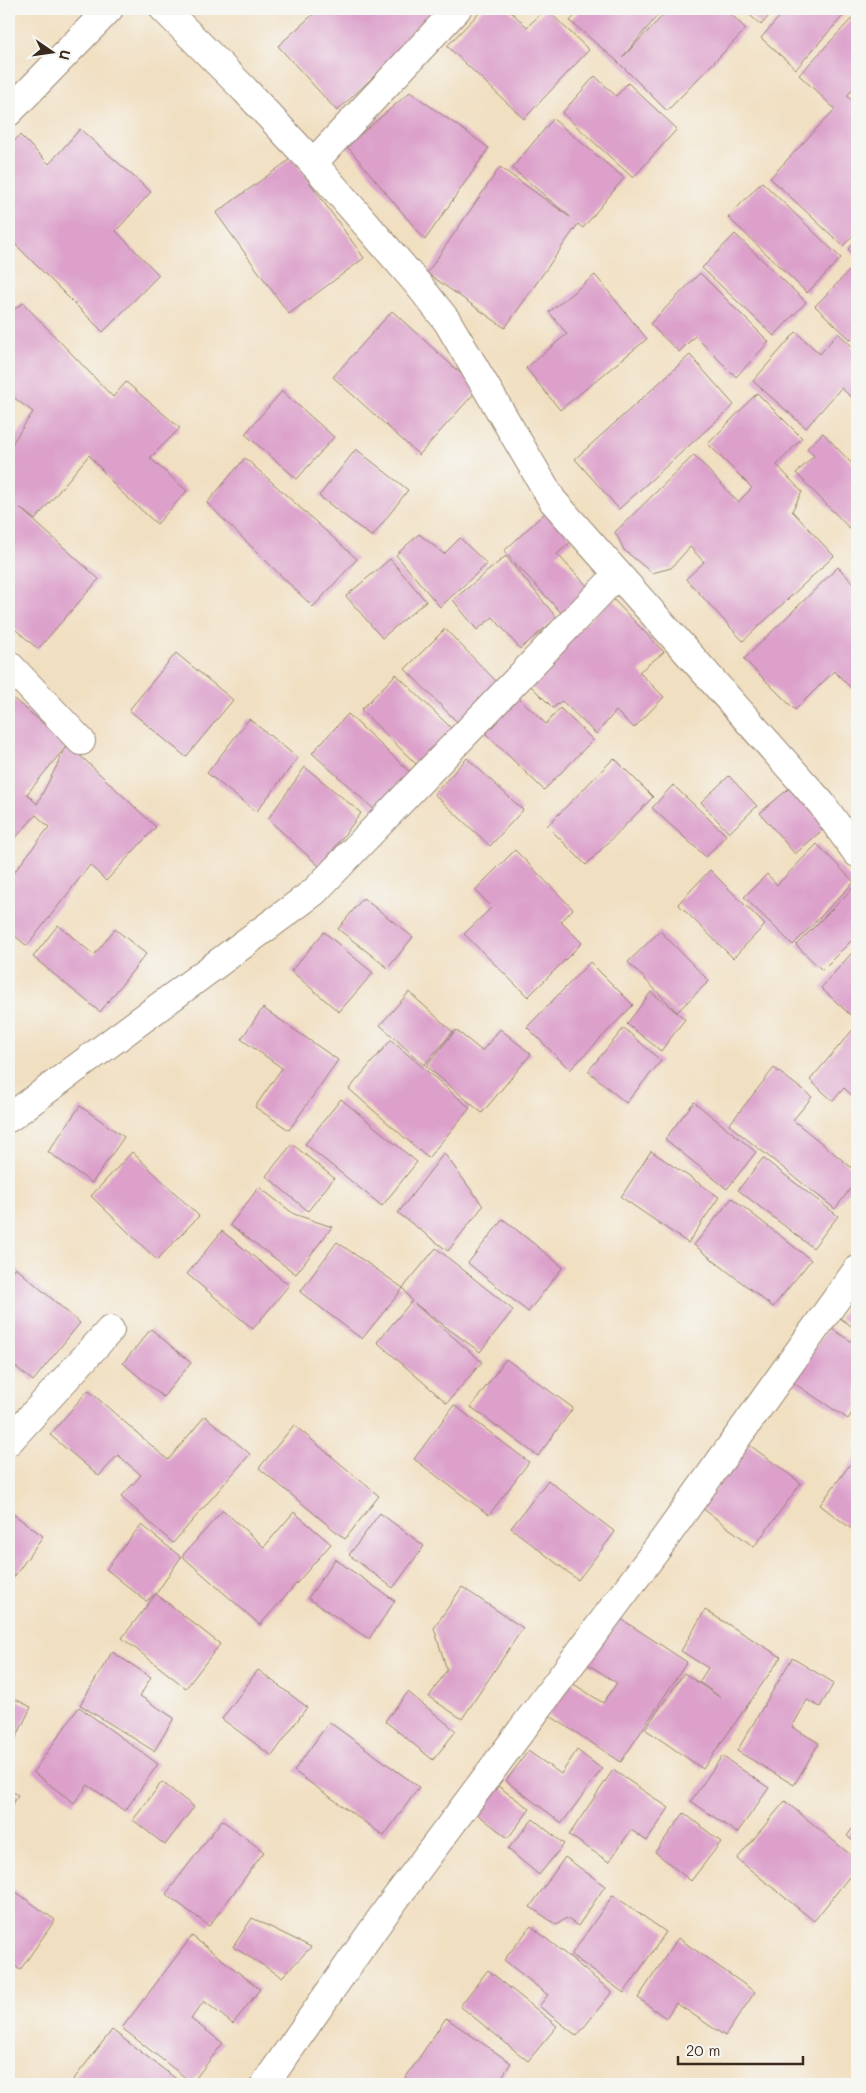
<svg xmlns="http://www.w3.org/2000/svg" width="866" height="2093" viewBox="0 0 866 2093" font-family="Mali,sans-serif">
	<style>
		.building { fill: #dca0cb }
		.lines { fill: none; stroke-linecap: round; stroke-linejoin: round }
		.minor-casing { stroke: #968470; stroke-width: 30 }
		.primary-casing { stroke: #968470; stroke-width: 30 }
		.minor { stroke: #fff; stroke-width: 28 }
		.primary { stroke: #fff; stroke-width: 28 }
	</style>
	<rect width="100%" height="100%" fill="#f6f6f2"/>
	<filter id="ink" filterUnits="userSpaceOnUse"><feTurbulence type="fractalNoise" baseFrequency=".02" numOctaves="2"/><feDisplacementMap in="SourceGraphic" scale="10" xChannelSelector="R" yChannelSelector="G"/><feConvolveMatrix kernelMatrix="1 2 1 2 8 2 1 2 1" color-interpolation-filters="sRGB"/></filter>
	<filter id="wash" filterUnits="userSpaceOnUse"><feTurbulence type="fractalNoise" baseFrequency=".0096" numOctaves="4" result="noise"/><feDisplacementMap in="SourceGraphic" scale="20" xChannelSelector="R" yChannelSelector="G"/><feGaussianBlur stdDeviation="1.12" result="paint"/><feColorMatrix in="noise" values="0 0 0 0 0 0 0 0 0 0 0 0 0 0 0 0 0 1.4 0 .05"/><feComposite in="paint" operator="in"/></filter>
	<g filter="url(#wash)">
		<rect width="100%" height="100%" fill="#f1dfc1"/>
		<g id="blocks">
			<g class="building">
				<path d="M 319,9 L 426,9 L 435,19 L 337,111 L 278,46 Z"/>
				<path d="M 483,9 L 508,9 L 527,27 L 546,9 L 589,50 L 524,119 L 447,46 Z"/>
				<path d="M 581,9 L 663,9 L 622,58 L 669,9 L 726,9 L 746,29 L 667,111 L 618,62 L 570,21 Z"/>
				<path d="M 743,9 L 775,9 L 761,25 Z"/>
				<path d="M 786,9 L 849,9 L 796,69 L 761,38 Z"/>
				<path d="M 857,13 L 857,84 L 847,96 L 857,105 L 857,231 L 843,246 L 770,178 L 835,109 L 799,75 Z"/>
				<path d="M 595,76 L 616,96 L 628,83 L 677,129 L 633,178 L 562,113 Z"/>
				<path d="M 410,92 L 489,148 L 425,240 L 347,146 Z"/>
				<path d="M 553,119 L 624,178 L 583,228 L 578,224 L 505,328 L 427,273 L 500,167 L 570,217 L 512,168 Z"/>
				<path d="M 80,129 L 151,192 L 116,231 L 159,275 L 103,332 L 12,241 L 9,244 L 9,147 L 20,135 L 49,164 Z"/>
				<path d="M 292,158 L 364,258 L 289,314 L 216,213 Z"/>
				<path d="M 762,182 L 841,258 L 807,293 L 728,217 Z"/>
				<path d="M 735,234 L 806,302 L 774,336 L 702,268 Z"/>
				<path d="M 857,239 L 857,258 L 848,249 Z"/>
				<path d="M 854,266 L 857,268 L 857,334 L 851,340 L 815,306 Z"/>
				<path d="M 700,273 L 769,342 L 736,377 L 695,336 L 679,352 L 650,324 Z"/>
				<path d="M 595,275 L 647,339 L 560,410 L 526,368 L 567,334 L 549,312 Z"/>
				<path d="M 23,303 L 113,397 L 126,382 L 180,428 L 150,458 L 187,491 L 157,524 L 119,490 L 89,455 L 35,520 L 20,508 L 99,579 L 38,649 L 9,624 L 9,448 L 33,412 L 9,394 L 9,313 Z"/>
				<path d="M 392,311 L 478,389 L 419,455 L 333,377 Z"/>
				<path d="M 796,332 L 820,354 L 838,333 L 857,351 L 857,399 L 856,401 L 841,388 L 806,428 L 753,381 Z"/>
				<path d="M 690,355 L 734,405 L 619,509 L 575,459 Z"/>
				<path d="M 282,391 L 334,437 L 297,479 L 245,434 Z"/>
				<path d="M 757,393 L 802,438 L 777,465 L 802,492 L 792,511 L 834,556 L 743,641 L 686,579 L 704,562 L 690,547 L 671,568 L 652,573 L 624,550 L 615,532 L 694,455 L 738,502 L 752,488 L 708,444 Z"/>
				<path d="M 823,433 L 856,468 L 857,466 L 857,536 L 796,473 L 814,456 L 807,448 Z"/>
				<path d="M 356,449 L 408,490 L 372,537 L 319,496 Z"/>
				<path d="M 245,458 L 357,559 L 313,607 L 207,503 Z"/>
				<path d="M 547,511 L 573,540 L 557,554 L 592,591 L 565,617 L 504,551 Z"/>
				<path d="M 419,534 L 444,554 L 460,538 L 487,564 L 440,607 L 396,555 Z"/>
				<path d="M 506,556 L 557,618 L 520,649 L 493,617 L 477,630 L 453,600 Z"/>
				<path d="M 390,559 L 426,601 L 382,638 L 346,596 Z"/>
				<path d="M 838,567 L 857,587 L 857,694 L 834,671 L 795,710 L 744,659 Z"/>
				<path d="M 613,599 L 664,652 L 639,672 L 664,697 L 634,728 L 616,711 L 596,734 L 562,701 L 553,708 L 523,678 Z"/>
				<path d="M 445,629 L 503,688 L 463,728 L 405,669 Z"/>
				<path d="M 176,653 L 233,700 L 186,757 L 129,710 Z"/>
				<path d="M 396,674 L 452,729 L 417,765 L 361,710 Z"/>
				<path d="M 9,695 L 68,744 L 27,794 L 37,804 L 68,744 L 156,827 L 106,881 L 90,865 L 27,946 L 9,931 L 9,879 L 49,827 L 36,815 L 9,845 Z"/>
				<path d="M 517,696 L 546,724 L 560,708 L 593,740 L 544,790 L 483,731 Z"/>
				<path d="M 348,714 L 412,774 L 377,812 L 312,753 Z"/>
				<path d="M 249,719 L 298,758 L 256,812 L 207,773 Z"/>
				<path d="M 467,758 L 523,810 L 490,846 L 434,794 Z"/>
				<path d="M 614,758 L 653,797 L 586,865 L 547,826 Z"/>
				<path d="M 305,767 L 361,813 L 320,867 L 268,819 Z"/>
				<path d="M 729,776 L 757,806 L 729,833 L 701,802 Z"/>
				<path d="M 673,785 L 726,835 L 706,857 L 652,808 Z"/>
				<path d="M 793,785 L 828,825 L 795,854 L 760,813 Z"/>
				<path d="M 817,844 L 854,882 L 793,945 L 744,897 L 767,874 L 777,885 Z"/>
				<path d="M 515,850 L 573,909 L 561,922 L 582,943 L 528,997 L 464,934 L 492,907 L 475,890 Z"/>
				<path d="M 710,870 L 765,925 L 733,958 L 678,904 Z"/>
				<path d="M 854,887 L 857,891 L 857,935 L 822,970 L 796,945 Z"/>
				<path d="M 363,898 L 413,937 L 388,968 L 338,929 Z"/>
				<path d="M 58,925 L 94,955 L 115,929 L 146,954 L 100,1012 L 33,957 Z"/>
				<path d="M 660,931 L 709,981 L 677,1012 L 628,962 Z"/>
				<path d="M 324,932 L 373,973 L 339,1012 L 291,971 Z"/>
				<path d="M 857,947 L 857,1021 L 821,988 Z"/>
				<path d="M 590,962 L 633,1005 L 570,1070 L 527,1027 Z"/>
				<path d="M 409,992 L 453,1032 L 424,1065 L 380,1025 Z"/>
				<path d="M 651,992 L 685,1019 L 661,1051 L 627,1024 Z"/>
				<path d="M 263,1008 L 338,1060 L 289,1130 L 255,1107 L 282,1068 L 241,1039 Z"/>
				<path d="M 856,1026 L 857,1100 L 844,1088 L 833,1101 L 810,1080 Z"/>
				<path d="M 624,1028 L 661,1061 L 626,1103 L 588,1071 Z"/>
				<path d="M 500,1029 L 531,1054 L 482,1113 L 426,1066 L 456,1030 L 482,1051 Z"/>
				<path d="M 391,1040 L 470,1108 L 428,1158 L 349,1089 Z"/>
				<path d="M 774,1068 L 812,1097 L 793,1120 L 857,1172 L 857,1180 L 835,1209 L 729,1125 Z"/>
				<path d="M 341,1099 L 417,1162 L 382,1206 L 305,1144 Z"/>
				<path d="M 694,1102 L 756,1152 L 727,1189 L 665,1139 Z"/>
				<path d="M 80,1106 L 124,1137 L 92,1183 L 48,1152 Z"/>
				<path d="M 292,1144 L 334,1178 L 308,1211 L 266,1176 Z"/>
				<path d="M 651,1151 L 719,1197 L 688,1243 L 621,1197 Z"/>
				<path d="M 132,1152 L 199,1216 L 157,1260 L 91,1196 Z"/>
				<path d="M 444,1153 L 483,1206 L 448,1251 L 398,1213 Z"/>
				<path d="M 763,1158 L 838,1216 L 813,1248 L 738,1190 Z"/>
				<path d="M 259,1187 L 294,1214 L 332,1227 L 296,1274 L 230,1225 Z"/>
				<path d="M 732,1198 L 811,1260 L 773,1307 L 694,1245 Z"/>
				<path d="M 503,1219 L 563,1267 L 528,1312 L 468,1263 Z"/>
				<path d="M 222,1231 L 289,1285 L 253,1329 L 187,1274 Z"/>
				<path d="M 337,1242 L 403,1288 L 362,1339 L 300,1292 Z"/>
				<path d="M 436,1248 L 513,1310 L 480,1352 L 415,1304 L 482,1362 L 447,1403 L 377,1342 L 412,1301 L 403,1288 Z"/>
				<path d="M 15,1267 L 80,1323 L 33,1381 L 9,1361 L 9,1275 Z"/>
				<path d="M 857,1292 L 857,1330 L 840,1318 Z"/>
				<path d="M 829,1327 L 857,1345 L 857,1405 L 848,1419 L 792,1382 Z"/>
				<path d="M 151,1329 L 191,1363 L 163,1397 L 123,1363 Z"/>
				<path d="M 506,1359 L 573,1408 L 538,1456 L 471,1407 Z"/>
				<path d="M 88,1390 L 168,1460 L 205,1416 L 250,1454 L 173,1543 L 121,1497 L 141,1475 L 118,1455 L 99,1476 L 50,1435 Z"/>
				<path d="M 454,1405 L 529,1462 L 489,1515 L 414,1459 Z"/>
				<path d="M 294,1425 L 379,1496 L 345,1539 L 259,1468 Z"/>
				<path d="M 748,1444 L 801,1483 L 754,1547 L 702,1508 Z"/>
				<path d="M 857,1455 L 857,1533 L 820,1505 Z"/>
				<path d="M 548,1480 L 615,1532 L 578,1580 L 511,1528 Z"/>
				<path d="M 223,1510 L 264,1547 L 294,1512 L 331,1544 L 260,1625 L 182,1556 Z"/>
				<path d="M 9,1511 L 43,1536 L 9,1584 Z"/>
				<path d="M 380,1513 L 424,1546 L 393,1588 L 349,1555 Z"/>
				<path d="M 141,1525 L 181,1557 L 156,1594 L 146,1601 L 106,1569 Z"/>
				<path d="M 335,1559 L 395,1601 L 369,1639 L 308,1598 Z"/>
				<path d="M 462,1587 L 523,1628 L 462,1719 L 429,1697 L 447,1670 L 434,1628 Z"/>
				<path d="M 156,1594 L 220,1644 L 186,1688 L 122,1638 Z"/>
				<path d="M 705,1610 L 781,1657 L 703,1769 L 645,1729 L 684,1673 L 721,1698 L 699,1682 L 708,1668 L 681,1651 Z"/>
				<path d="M 612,1613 L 687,1662 L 621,1762 L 538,1708 L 569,1681 L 603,1703 L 617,1683 L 581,1660 Z"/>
				<path d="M 112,1652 L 151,1677 L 140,1696 L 174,1718 L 154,1751 L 80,1705 Z"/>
				<path d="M 792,1658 L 834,1683 L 820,1707 L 807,1700 L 792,1727 L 819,1743 L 794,1785 L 737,1751 Z"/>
				<path d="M 258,1670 L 307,1707 L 272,1756 L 222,1719 Z"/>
				<path d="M 408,1692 L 456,1731 L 433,1760 L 385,1721 Z"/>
				<path d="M 9,1696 L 31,1707 L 9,1753 Z"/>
				<path d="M 79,1707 L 158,1764 L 125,1811 L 88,1785 L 74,1803 L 33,1772 Z"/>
				<path d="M 329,1722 L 419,1787 L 384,1836 L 294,1771 Z"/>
				<path d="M 577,1750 L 602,1769 L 562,1823 L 506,1781 L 528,1751 L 561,1774 Z"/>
				<path d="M 722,1756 L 769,1788 L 737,1833 L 691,1801 Z"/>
				<path d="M 613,1770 L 669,1808 L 647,1841 L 631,1830 L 609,1862 L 569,1835 Z"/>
				<path d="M 162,1782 L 194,1807 L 165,1845 L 133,1820 Z"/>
				<path d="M 498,1786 L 530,1809 L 508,1838 L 477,1814 Z"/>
				<path d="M 9,1790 L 18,1795 L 9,1812 Z"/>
				<path d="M 785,1801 L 857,1860 L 857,1867 L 814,1921 L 737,1859 Z"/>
				<path d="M 684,1813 L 721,1842 L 691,1881 L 655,1852 Z"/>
				<path d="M 533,1819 L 564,1844 L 539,1875 L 508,1849 Z"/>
				<path d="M 222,1820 L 264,1852 L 209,1926 L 166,1894 Z"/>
				<path d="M 857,1822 L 857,1844 L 847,1836 Z"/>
				<path d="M 565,1857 L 605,1886 L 578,1926 L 566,1918 L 557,1925 L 530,1907 Z"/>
				<path d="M 9,1887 L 55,1920 L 20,1970 L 9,1961 Z"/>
				<path d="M 613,1895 L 666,1932 L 624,1993 L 571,1955 Z"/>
				<path d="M 252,1918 L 311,1947 L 282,1977 L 233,1947 Z"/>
				<path d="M 531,1926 L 612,1992 L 577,2036 L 539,2006 L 548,1995 L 504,1960 Z"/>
				<path d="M 192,1936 L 260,1989 L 233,2024 L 204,2001 L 191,2019 L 223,2043 L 192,2083 L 122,2028 Z"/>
				<path d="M 678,1938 L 755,1992 L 725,2036 L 676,2003 L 666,2018 L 638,1998 Z"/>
				<path d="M 488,1970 L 557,2026 L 528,2061 L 460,2006 Z"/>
				<path d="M 446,2018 L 511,2063 L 497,2084 L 410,2084 L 404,2080 Z"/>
				<path d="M 112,2030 L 183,2084 L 70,2084 Z"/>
			</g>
		</g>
	</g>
	<g filter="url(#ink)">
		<use href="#blocks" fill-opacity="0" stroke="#968470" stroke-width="1"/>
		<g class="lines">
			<defs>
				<g id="minor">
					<path d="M 164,9 L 245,90 L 313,163 L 417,283 L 447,321 L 553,501 L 821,803 L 857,853"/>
					<path d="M 313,163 L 457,9"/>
					<path d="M 9,665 L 81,741"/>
					<path d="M 9,1118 L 314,892 L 617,575"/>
					<path d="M 9,1441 L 110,1330"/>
					<path d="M 265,2084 L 387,1910 L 660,1545 L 857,1270"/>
				</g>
				<path id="primary" d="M 9,112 L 109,9"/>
			</defs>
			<use href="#minor" class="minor-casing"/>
			<use href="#primary" class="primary-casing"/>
			<use href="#minor" class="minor"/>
			<use href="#primary" class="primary"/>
		</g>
	</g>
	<rect width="866" height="2093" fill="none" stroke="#f6f6f2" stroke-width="30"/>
	<g transform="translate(52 52) rotate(103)" stroke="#f6f6f2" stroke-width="4" paint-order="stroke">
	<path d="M0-4L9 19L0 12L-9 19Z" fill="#3b2a1e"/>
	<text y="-8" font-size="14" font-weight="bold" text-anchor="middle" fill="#3b2a1e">U</text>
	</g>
	<path d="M678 2056v8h125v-8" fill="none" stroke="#3b2a1e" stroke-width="2.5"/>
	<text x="686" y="2056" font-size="15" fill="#3b2a1e" stroke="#f6f6f2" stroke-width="4" paint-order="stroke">20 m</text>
</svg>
